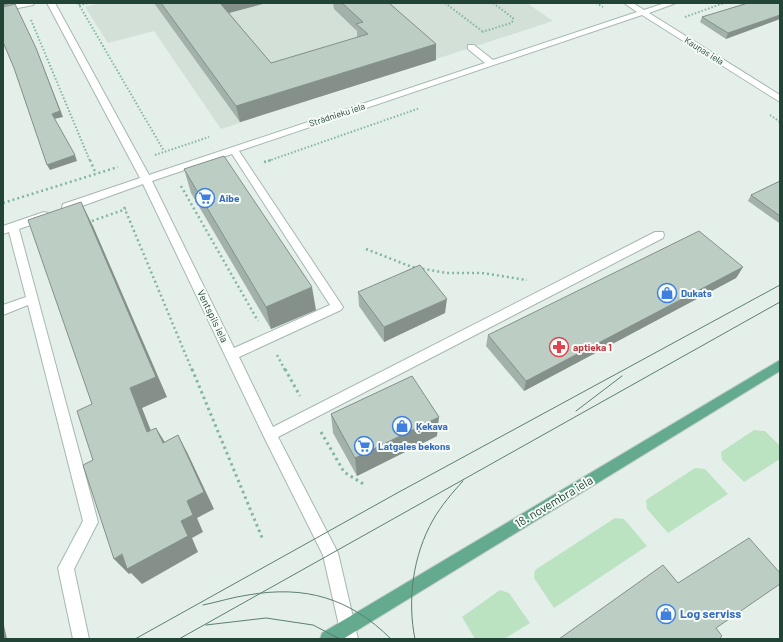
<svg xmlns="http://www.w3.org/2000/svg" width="783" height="642" viewBox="0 0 783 642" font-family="Barlow,sans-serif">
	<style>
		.built { fill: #d2e0d8 }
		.green { fill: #bbe3c1 }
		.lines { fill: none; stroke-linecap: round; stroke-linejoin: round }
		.minor-casing { stroke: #a6b8b0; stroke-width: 2 }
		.major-casing { stroke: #c1cbc7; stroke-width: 2 }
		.path-far2 { stroke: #81b79f; stroke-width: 2; stroke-dasharray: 1.5 2; stroke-linecap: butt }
		.path-far1 { stroke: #81b79f; stroke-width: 2.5; stroke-dasharray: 2 3; stroke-linecap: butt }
		.path { stroke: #81b79f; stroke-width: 3; stroke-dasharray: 2.5 3.5; stroke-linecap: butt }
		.minor { fill: #fff; fill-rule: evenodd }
		.major { fill: #64aa8f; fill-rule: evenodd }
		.tram { stroke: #5c7f71; stroke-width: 1 }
		.wall { fill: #a2b1a9 }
		.shaded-wall { fill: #849089 }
		.building { fill: #bccec4; stroke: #849089 }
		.labels { text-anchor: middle; stroke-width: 4; stroke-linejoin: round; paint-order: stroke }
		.far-street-label { font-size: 9px; fill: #214436; stroke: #f6fbf8 }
		.shop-label { font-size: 10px; font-weight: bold; fill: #366cbe; stroke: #f6fbf8; text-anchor: start }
		.street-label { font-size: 10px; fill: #214436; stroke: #f6fbf8 }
		.health-label { font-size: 10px; font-weight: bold; fill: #be3a42; stroke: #f6fbf8; text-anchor: start }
		.near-street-label { font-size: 12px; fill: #214436; stroke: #f6fbf8 }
		.near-shop-label { font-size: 12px; font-weight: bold; fill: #366cbe; stroke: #f6fbf8; text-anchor: start }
	</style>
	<rect width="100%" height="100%" fill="#e4efe9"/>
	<path class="built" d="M 101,3 L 527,3 L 553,21 L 221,129 L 154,31 L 108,43 L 85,7 Z"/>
	<g class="green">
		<path d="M 754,430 L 765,431 L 780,446 L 780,459 L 744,482 L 722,460 L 721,452 Z"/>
		<path d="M 695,468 L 705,469 L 728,494 L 668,533 L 647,509 L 646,500 Z"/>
		<path d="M 615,518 L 624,519 L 647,546 L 554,608 L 534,578 L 535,570 Z"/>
		<path d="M 500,590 L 509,593 L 530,623 L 504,639 L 475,639 L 462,617 Z"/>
	</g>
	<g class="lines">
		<defs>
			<g id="minor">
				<path d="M 20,3 L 34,3 L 33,5 L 3,11 L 3,7 Z"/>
				<path d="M 47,3 L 55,3 L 149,175 L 485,63 L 468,49 L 468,45 L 474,45 L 493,60 L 637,12 L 624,3 L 633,3 L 644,10 L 665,3 L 676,3 L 649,13 L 780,95 L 780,102 L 642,15 L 239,151 L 343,307 L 341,310 L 239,357 L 273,427 L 655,232 L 663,232 L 664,235 L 663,238 L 278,437 L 338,553 L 358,639 L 342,639 L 323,555 L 265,439 L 143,184 L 71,210 L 63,210 L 62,207 L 63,204 L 140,178 ZM 232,154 L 330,305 L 234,348 L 152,181 Z"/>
				<path d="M 44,212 L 48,213 L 49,216 L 48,219 L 19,229 L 98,522 L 74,569 L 89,639 L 73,639 L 58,568 L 83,521 L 28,305 L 3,315 L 3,305 L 26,297 L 9,232 L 3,234 L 3,226 Z"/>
			</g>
			<path id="major" d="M 780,360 L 780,371 L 343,639 L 320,639 L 322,633 Z"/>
		</defs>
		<use href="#minor" class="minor-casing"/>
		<use href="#major" class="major-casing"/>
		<g class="path-far2">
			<path d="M 78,3 L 164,151"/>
			<path d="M 445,3 L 482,31"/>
			<path d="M 596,3 L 603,7"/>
			<path d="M 79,5 L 88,3"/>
			<path d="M 685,17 L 724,3"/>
			<path d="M 31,20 L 90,161"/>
			<path d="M 482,32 L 511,23 L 513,21 L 513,18 L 493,3"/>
			<path d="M 770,115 L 780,122"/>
			<path d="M 155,155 L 209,137"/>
			<path d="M 268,161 L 420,108"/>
		</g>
		<g class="path-far1">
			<path d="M 90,160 L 96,174"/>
			<path d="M 264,162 L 271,160"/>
			<path d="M 181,186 L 258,321"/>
			<path d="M 3,203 L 118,167"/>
			<path d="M 124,207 L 192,370"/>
			<path d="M 92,221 L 126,209"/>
			<path d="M 366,249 L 412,267 L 447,273 L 482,273 L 527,280"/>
			<path d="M 277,355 L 285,370"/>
		</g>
		<g class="path">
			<path d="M 192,369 L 263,540"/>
			<path d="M 285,369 L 300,396"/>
			<path d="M 321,432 L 344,472 L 365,485"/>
		</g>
		<use href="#minor" class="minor"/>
		<use href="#major" class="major"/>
		<g class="tram">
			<path d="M 576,411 L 622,376"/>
			<path d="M 203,605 C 218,602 233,597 248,595 C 305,585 350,598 391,639"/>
			<path d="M 206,625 L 266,618 L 313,625 L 340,639"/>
			<path d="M 135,639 L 399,492 L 780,285"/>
			<path d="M 179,639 L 780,302"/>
			<path d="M 415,639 C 407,600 413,555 433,520 C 441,506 452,493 463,481"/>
		</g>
	</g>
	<g class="wall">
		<path d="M 154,3 L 266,3 L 229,13 L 271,63 L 357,38 L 357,31 L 334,9 L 333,3 L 389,3 L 436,44 L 436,60 L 240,122 Z"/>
		<path d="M 746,3 L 780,3 L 726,39 L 700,22 L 702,17 L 747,3 Z"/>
		<path d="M 184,169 L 316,310 L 271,329 L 191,193 Z"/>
		<path d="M 780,181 L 780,223 L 779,223 L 748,201 L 751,195 Z"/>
		<path d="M 743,267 L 736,278 L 524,391 L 486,346 L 488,335 Z"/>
		<path d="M 358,292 L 445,313 L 384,342 L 359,306 Z"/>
		<path d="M 331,414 L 437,436 L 357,476 L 333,433 Z"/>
	</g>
	<g class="shaded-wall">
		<path d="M 3,3 L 14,3 L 3,6 Z"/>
		<path d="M 218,3 L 266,3 L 221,15 Z"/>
		<path d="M 780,15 L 780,19 L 726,39 L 728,33 Z"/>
		<path d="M 436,44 L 436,60 L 240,122 L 236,106 Z"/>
		<path d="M 36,48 L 38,53 L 63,117 L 54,119 L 52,114 Z"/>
		<path d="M 75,155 L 77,161 L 50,170 L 47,165 Z"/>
		<path d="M 81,202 L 93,226 L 167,397 L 142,408 L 159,451 L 147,432 L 130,388 Z"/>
		<path d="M 743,267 L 736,278 L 524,391 L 526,381 Z"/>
		<path d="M 312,287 L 316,310 L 271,329 L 266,307 Z"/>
		<path d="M 447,299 L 445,313 L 384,342 L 384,327 Z"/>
		<path d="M 439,417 L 437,436 L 357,476 L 355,458 Z"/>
		<path d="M 156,428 L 168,447 L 163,443 Z"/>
		<path d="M 178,435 L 188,454 L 214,509 L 197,518 L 203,532 L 192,538 L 198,552 L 142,584 L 131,573 L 129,574 L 114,559 L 181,521 L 187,501 Z"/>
		<path d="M 3,621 L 7,639 L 3,639 Z"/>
	</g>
	<g class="building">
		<path d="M 161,3 L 220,3 L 271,63 L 368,34 L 356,24 L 363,22 L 342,3 L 389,3 L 436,44 L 236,106 Z"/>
		<path d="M 748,3 L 780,3 L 780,15 L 728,33 L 702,17 Z"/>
		<path d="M 15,4 L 36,48 L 60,111 L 52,114 L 75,155 L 47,165 L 14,68 L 3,42 L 3,7 Z"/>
		<path d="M 224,156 L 312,287 L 266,307 L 184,169 Z"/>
		<path d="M 780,181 L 780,216 L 751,195 Z"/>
		<path d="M 81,202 L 156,377 L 130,388 L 147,432 L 156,428 L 163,443 L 178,435 L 204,492 L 187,501 L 193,515 L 181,521 L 188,536 L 127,569 L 122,554 L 114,559 L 83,465 L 93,460 L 77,411 L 92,404 L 28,220 Z"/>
		<path d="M 699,231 L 743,267 L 526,381 L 488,335 Z"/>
		<path d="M 420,265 L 447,299 L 384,327 L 358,292 Z"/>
		<path d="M 412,376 L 439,417 L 355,458 L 331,414 Z"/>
		<path d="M 749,538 L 780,573 L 780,584 L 716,628 L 722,636 L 719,639 L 559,639 L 663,565 L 678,583 Z"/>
	</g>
	<defs>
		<symbol id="supermarket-ring" viewBox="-11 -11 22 22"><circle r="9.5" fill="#f6fbf8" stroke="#3f7fe0" stroke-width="1.5"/><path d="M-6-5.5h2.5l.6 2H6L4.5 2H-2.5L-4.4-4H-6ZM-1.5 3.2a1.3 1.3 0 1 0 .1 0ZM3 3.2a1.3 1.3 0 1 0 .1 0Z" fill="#3f7fe0"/></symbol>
		<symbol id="shop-ring" viewBox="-11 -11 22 22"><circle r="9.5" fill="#f6fbf8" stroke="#3f7fe0" stroke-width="1.5"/><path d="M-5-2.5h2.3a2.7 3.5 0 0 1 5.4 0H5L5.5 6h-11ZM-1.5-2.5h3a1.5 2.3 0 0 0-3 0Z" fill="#3f7fe0"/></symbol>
		<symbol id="pharmacy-ring" viewBox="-11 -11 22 22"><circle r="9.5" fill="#f6fbf8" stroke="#e0444e" stroke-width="1.5"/><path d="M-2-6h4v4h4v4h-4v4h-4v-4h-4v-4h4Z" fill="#e0444e"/></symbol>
	</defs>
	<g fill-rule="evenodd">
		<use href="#supermarket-ring" x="194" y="187" width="22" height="22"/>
		<use href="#shop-ring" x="656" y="282" width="22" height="22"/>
		<use href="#pharmacy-ring" x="548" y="336" width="22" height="22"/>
		<use href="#shop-ring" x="391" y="415" width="22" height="22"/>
		<use href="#supermarket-ring" x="353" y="435" width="22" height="22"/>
		<use href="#shop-ring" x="655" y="603" width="22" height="22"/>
	</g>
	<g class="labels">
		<g class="far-street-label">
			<text transform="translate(704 51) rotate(32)" y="3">Kauņas iela</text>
			<text transform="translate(337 115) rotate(-18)" y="3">Strādnieku iela</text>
		</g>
		<g class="shop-label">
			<text x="219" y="202">Aibe</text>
			<text x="681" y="297">Dukats</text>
			<text x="416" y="430">Ķekava</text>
			<text x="378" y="450">Latgales bekons</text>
		</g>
		<g class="street-label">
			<text transform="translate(213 316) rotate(64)" y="4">Ventspils iela</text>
		</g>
		<g class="health-label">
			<text x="573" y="351">aptieka 1</text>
		</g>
		<g class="near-street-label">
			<text transform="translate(554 502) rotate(-31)" y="4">18. novembra iela</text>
		</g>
		<g class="near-shop-label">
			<text x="680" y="618">Log serviss</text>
		</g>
	</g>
	<rect width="783" height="642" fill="none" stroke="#214436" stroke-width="8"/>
</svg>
